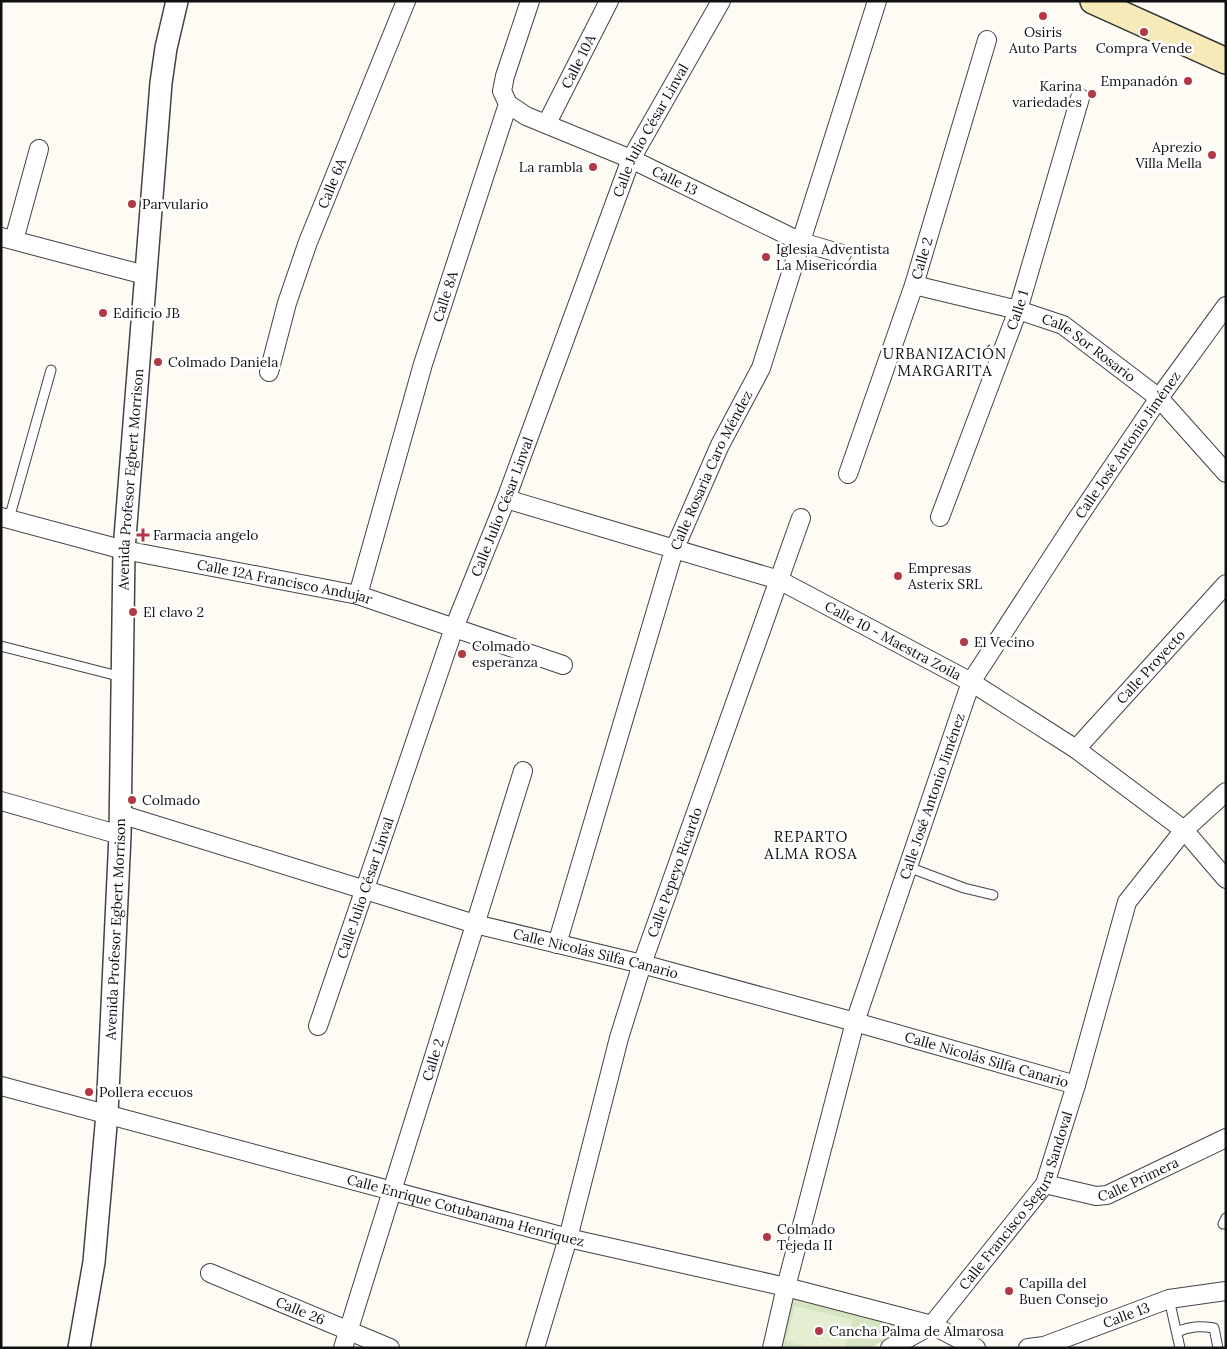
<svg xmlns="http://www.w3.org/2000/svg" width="1227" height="1349" viewBox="0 0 1227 1349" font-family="Lora,serif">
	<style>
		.green { fill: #d6e5c1 }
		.pitch { fill: #e5eed2 }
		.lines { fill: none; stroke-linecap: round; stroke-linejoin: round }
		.service-casing { stroke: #434343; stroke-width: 11 }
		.minor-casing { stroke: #434343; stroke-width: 20 }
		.tertiary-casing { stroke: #434343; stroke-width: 24 }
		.secondary-casing { stroke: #323232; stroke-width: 28 }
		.service { stroke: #fff; stroke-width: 9 }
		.minor { stroke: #fff; stroke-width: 18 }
		.tertiary { stroke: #fff; stroke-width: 21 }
		.secondary { stroke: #f6ebb8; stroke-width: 25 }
		.poi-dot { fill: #b13844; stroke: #fff; stroke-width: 2 }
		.labels { text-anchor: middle; stroke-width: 5; stroke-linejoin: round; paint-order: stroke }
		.poi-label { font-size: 14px; fill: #101010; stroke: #fff; text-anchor: start }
		.street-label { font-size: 14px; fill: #101010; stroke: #fff }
		.neighbourhood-label { font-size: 15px; letter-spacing: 1px; fill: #101010; stroke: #fff }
	</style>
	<rect width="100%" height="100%" fill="#fefbf5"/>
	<path class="green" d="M 790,1298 L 907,1327 L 871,1348 L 779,1348 Z"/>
	<path class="pitch" d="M 795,1306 L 852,1320 L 845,1348 L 813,1348 L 786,1341 Z"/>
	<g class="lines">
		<defs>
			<g id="service">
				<path d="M 9,519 L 51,370"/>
				<path d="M 1,646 L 122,677"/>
				<path d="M 908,867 L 964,888 L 993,895"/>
				<path d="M 1223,1224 L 1226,1218"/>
				<path d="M 1169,1299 L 1180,1348"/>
				<path d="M 1177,1332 C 1190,1326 1200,1326 1214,1328 L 1218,1348"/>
			</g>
			<g id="minor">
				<path id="s1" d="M 508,104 L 526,116 L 631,159 L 801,242 L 842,254"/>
				<path id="s2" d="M 547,123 L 609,1"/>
				<path d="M 1,237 L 145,275"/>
				<path d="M 14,240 L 39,149"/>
				<path id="s3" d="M 914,285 L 1018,310 L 1063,325 L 1159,398 L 1226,473"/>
				<path id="s4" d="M 269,372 L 287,303 L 308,242 L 406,1"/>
				<path id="s5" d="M 848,474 L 914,285 L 987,40"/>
				<path id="s6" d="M 506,499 L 779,580 L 971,682 L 1076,749 L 1184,830 L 1226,879"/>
				<path id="s7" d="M 1,517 L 124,550 L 358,595 L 563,665"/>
				<path id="s8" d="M 940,517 L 1018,310 L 1080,98"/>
				<path id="s9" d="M 358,595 L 423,364 L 508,104 L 502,91 L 505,76 L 530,1"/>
				<path id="s10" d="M 1076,749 L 1226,584"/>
				<path d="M 1,801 L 120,835"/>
				<path id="s11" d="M 120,814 L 475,924 L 642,964 L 855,1022 L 1076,1085"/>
				<path id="s12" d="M 557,944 L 674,550 L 720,445 L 761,368 L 877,1"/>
				<path id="s13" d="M 318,1026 L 454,628 L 506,499 L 631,159 L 721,1"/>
				<path id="s14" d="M 1,1086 L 568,1238 L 786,1287 L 932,1325 L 976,1348"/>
				<path id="s15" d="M 1045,1184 L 1096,1196 L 1107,1195 L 1226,1138"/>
				<path id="s16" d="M 210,1273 L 390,1348"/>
				<path id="s17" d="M 343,1348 L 523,771"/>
				<path id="s18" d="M 535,1348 L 568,1238 L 619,1038 L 642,964 L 801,518"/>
				<path id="s19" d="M 772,1348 L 786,1287 L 855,1022 L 971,682 L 1073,525 L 1159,398 L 1226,306"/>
				<path id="s20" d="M 890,1348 L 932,1325 L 1045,1184 L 1076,1085 L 1127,902 L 1184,830 L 1226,792"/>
				<path id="s21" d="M 1028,1348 L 1044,1346 L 1169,1299 L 1226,1291"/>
			</g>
			<g id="tertiary">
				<path id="s22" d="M 79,1348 L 94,1262 L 107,1114 L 120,835 L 124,550 L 161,83 L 166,48 L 177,1"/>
			</g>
			<path id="secondary" d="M 1093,1 L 1226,61"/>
		</defs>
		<use href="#service" class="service-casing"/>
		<use href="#minor" class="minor-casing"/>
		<use href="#tertiary" class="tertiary-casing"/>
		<use href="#secondary" class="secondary-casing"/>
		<use href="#service" class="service"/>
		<use href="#minor" class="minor"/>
		<use href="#tertiary" class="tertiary"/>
		<use href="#secondary" class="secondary"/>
	</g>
	<g class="poi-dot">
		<circle cx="1043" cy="16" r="5"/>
		<circle cx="1144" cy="32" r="5"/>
		<circle cx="1188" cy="81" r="5"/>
		<circle cx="1092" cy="94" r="5"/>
		<circle cx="1212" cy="155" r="5"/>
		<circle cx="593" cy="167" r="5"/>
		<circle cx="132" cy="204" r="5"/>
		<circle cx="766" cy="257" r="5"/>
		<circle cx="103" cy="313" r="5"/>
		<circle cx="158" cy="362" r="5"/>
		<path d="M140.5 527.5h5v5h5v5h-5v5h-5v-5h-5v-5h5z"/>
		<circle cx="898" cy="576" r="5"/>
		<circle cx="133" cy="612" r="5"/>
		<circle cx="964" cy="642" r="5"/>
		<circle cx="462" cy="654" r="5"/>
		<circle cx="132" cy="800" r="5"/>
		<circle cx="89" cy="1092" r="5"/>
		<circle cx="767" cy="1237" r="5"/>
		<circle cx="1009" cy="1291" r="5"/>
		<circle cx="819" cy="1331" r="5"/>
	</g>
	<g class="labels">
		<g class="poi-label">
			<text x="1043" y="37" text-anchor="middle">Osiris<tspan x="1043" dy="16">Auto Parts</tspan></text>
			<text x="1144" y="53" text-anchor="middle">Compra Vende</text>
			<text x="1178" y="86" text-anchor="end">Empanadón</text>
			<text x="1082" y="91" text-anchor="end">Karina<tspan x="1082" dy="16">variedades</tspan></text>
			<text x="1202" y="152" text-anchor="end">Aprezio<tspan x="1202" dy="16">Villa Mella</tspan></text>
			<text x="583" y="172" text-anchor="end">La rambla</text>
			<text x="142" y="209">Parvulario</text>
			<text x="776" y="254">Iglesia Adventista<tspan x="776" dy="16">La Misericordia</tspan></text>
			<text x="113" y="318">Edificio JB</text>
			<text x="168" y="367">Colmado Daniela</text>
			<text x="153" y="540">Farmacia angelo</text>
			<text x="908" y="573">Empresas<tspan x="908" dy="16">Asterix SRL</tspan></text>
			<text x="143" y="617">El clavo 2</text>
			<text x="974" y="647">El Vecino</text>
			<text x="472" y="651">Colmado<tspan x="472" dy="16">esperanza</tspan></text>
			<text x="142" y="805">Colmado</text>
			<text x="99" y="1097">Pollera eccuos</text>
			<text x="777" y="1234">Colmado<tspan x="777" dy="16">Tejeda II</tspan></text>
			<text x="1019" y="1288">Capilla del<tspan x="1019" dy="16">Buen Consejo</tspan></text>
			<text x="829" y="1336">Cancha Palma de Almarosa</text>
		</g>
		<g class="street-label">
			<text dy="5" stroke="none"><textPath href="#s2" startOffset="69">Calle 10A</textPath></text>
			<text dy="5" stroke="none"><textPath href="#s13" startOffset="956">Calle Julio César Linval</textPath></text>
			<text dy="5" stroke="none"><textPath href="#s1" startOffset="184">Calle 13</textPath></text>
			<text dy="5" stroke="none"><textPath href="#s4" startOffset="199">Calle 6A</textPath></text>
			<text dy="5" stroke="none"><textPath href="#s5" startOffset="228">Calle 2</textPath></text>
			<text dy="5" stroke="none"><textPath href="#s9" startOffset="311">Calle 8A</textPath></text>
			<text dy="5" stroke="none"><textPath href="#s8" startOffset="221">Calle 1</textPath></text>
			<text dy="5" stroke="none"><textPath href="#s3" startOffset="188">Calle Sor Rosario</textPath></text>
			<text dy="5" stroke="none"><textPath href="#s19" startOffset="980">Calle José Antonio Jiménez</textPath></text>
			<text dy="5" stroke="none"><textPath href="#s12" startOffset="499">Calle Rosaria Caro Méndez</textPath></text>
			<text dy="5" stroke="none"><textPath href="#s22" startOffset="871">Avenida Profesor Egbert Morrison</textPath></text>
			<text dy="5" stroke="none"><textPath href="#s13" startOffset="551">Calle Julio César Linval</textPath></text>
			<text dy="5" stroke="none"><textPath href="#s7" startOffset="291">Calle 12A Francisco Andujar</textPath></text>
			<text dy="5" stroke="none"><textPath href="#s6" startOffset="414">Calle 10 - Maestra Zoila</textPath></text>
			<text dy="5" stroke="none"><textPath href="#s10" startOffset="111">Calle Proyecto</textPath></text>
			<text dy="5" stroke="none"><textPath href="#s19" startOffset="575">Calle José Antonio Jiménez</textPath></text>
			<text dy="5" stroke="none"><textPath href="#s18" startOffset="496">Calle Pepeyo Ricardo</textPath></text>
			<text dy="5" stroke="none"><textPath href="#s13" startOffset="146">Calle Julio César Linval</textPath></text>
			<text dy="5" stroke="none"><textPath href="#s22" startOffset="421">Avenida Profesor Egbert Morrison</textPath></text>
			<text dy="5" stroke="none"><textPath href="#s11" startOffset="496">Calle Nicolás Silfa Canario</textPath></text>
			<text dy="5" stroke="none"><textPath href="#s17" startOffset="302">Calle 2</textPath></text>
			<text dy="5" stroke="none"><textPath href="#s11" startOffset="901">Calle Nicolás Silfa Canario</textPath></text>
			<text dy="5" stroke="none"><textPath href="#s15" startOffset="98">Calle Primera</textPath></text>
			<text dy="5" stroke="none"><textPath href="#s20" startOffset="200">Calle Francisco Segura Sandoval</textPath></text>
			<text dy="5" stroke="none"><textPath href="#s14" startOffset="481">Calle Enrique Cotubanama Henriquez</textPath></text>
			<text dy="5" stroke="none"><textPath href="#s16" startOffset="98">Calle 26</textPath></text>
			<text dy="5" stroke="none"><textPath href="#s21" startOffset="104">Calle 13</textPath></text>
		</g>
		<g class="neighbourhood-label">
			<text x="945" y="359">URBANIZACIÓN<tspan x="945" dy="17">MARGARITA</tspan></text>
			<text x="811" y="842">REPARTO<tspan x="811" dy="17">ALMA ROSA</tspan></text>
		</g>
	</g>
	<rect width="1227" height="1349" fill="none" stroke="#101010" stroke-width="5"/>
</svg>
